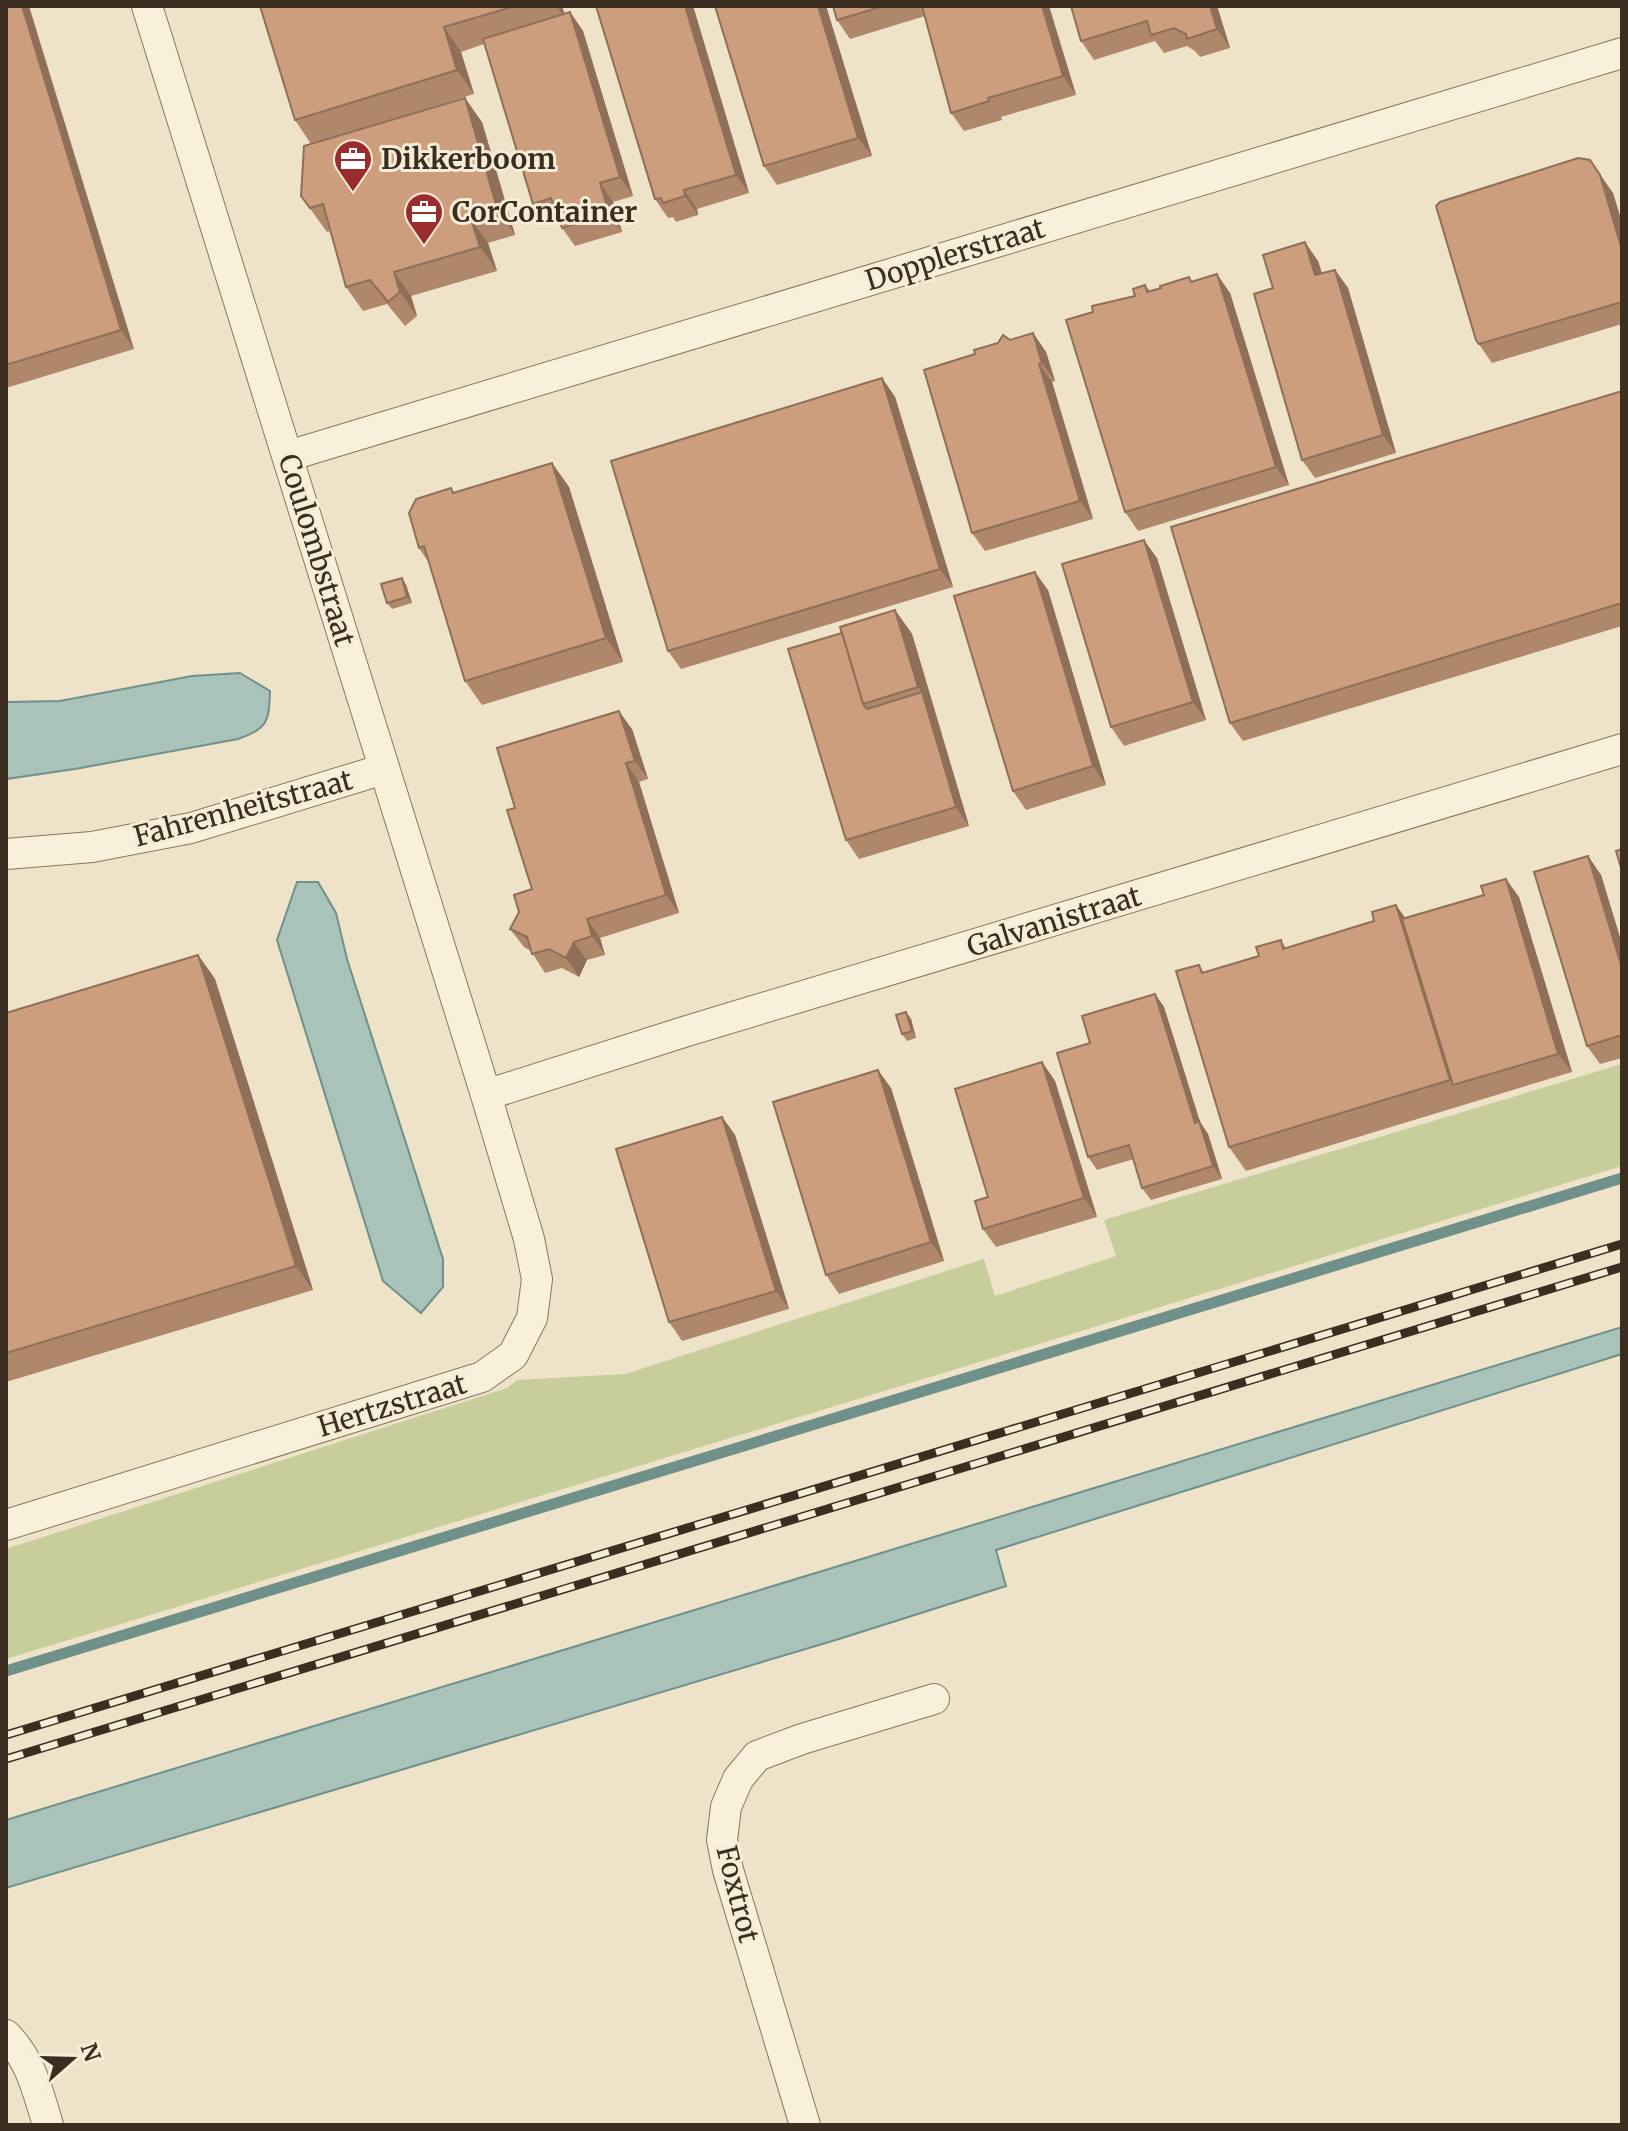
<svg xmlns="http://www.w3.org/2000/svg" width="1628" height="2131" viewBox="0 0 1628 2131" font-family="Merriweather,serif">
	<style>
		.green { fill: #c7cd9b }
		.water { fill: #a9c3bb; stroke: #6f9189; stroke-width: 2 }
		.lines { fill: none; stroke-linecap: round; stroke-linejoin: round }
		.stream { stroke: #6f9189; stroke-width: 11 }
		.minor-casing { stroke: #8b755d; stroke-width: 32 }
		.minor { stroke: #f9f0db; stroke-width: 30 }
		.rail-casing { stroke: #3b2d20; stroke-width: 9 }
		.rail { stroke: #f6edd7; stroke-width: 6; stroke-dasharray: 18; stroke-linecap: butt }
		.wall { fill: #af886c }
		.shaded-wall { fill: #8f6f58 }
		.building { fill: #cc9e7e; stroke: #8f6f58; stroke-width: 2 }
		.labels { text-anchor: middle; stroke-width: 6; stroke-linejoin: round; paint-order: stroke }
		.poi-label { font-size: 28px; font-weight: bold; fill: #3b2d20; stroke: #f6edd7; text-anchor: start }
		.street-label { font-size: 28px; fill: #3b2d20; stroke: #f6edd7 }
	</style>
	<rect width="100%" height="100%" fill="#eee3c8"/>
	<path class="green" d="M 1622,1064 L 1622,1166 L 6,1659 L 6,1549 L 507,1388 L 517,1380 L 625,1374 L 984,1259 L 995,1296 L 1116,1256 L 1104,1220 Z"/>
	<g class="water">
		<path d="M 240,673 L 270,691 C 269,721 268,729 238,739 L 75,769 L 6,779 L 6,702 L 60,701 L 192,676 Z"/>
		<path d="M 297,882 L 318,882 L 336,913 L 347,959 L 443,1259 L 443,1287 L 421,1313 L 383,1281 L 277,940 Z"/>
		<path d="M 1622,1327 L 1622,1354 L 996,1550 L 1006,1586 L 839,1639 L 6,1888 L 6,1820 Z"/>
	</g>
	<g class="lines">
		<path class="stream" d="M 6,1671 L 1622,1178"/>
		<defs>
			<g id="minor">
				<path d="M 288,456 L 1622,53"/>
				<path d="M 6,854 L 92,847 L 191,828 L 384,769"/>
				<path d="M 486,1095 L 687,1031 L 1622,749"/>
				<path d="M 6,1525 L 482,1377 L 513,1355 L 532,1318 L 537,1279 L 529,1239 L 486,1095 L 147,6"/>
				<path d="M 6,2035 C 31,2060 38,2092 48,2125"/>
				<path d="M 805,2125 L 728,1870 L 722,1840 L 726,1807 L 738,1779 L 757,1756 L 802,1739 L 934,1699"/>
			</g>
		</defs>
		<use href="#minor" class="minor-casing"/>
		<use href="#minor" class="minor"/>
		<defs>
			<g id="rail">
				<path d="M 6,1735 L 1622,1244"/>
				<path d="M 6,1759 L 1622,1267"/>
			</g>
		</defs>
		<use href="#rail" class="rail-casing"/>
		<use href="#rail" class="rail"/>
	</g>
	<g class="wall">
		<path d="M 6,6 L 134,349 L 6,388 Z"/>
		<path d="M 260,6 L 562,6 L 565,14 L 570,12 L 583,31 L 633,196 L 613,202 L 622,232 L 575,246 L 562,228 L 558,218 L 546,222 L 533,204 L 484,44 L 461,52 L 474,94 L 315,143 L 482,122 L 515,235 L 488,243 L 497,271 L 411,296 L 417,316 L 405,326 L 387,304 L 363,311 L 346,287 L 330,231 L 327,232 L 301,196 L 311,144 L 295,120 Z"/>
		<path d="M 596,6 L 693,6 L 749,193 L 697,209 L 698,215 L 676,222 L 673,217 L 668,218 L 655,199 Z"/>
		<path d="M 826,6 L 872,156 L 777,185 L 764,166 Z"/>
		<path d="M 833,6 L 1049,6 L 1076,95 L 1001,117 L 1002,120 L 964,131 L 951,113 L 925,16 L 850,39 L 837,20 Z"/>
		<path d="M 1071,6 L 1217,6 L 1230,48 L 1200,57 L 1195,51 L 1187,46 L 1164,53 L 1155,41 L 1094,60 L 1081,41 Z"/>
		<path d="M 1613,193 L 1622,223 L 1622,324 L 1492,363 L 1476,340 Z"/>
		<path d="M 1318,261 L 1322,273 L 1335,270 L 1348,288 L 1396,453 L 1315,478 L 1302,460 L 1273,288 Z"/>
		<path d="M 1193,282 L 1230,293 L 1289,485 L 1138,531 L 1125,512 L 1093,312 L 1135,296 L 1145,285 L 1150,291 Z"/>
		<path d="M 1033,333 L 1046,352 L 1055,381 L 1052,382 L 1093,519 L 985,551 L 972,533 L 975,354 Z"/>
		<path d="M 882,378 L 895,397 L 953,587 L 681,669 L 668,651 Z"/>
		<path d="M 1622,391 L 1622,626 L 1243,741 L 1230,723 Z"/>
		<path d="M 552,463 L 569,487 L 623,662 L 482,705 L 465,681 L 429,563 L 419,548 L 455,493 Z"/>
		<path d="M 1157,558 L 1206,720 L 1124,746 L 1111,727 Z"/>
		<path d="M 402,578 L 406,585 L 412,603 L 392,609 L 387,603 Z"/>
		<path d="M 1048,590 L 1106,785 L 1026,810 L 1013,791 Z"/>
		<path d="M 895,610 L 912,634 L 969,826 L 859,859 L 846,840 L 842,633 Z"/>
		<path d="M 632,729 L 648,779 L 639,782 L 679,913 L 600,938 L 605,955 L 587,960 L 579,977 L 562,968 L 545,973 L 531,951 L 524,947 L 510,929 L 532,889 L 515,808 Z"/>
		<path d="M 1588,856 L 1601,875 L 1622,944 L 1622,1058 L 1600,1064 L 1587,1046 Z"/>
		<path d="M 1519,897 L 1572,1072 L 1246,1171 L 1229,1147 L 1199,965 L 1204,973 L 1259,956 L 1281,940 L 1286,948 L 1374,921 L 1396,905 L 1405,918 Z"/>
		<path d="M 198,955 L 215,979 L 313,1290 L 6,1382 L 6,1013 Z"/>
		<path d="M 1155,994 L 1164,1007 L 1200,1122 L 1208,1134 L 1222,1179 L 1151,1200 L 1142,1188 L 1134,1159 L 1097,1170 L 1088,1157 L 1090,1043 Z"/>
		<path d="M 906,1012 L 911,1019 L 916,1038 L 907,1041 L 902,1034 Z"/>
		<path d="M 1042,1062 L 1055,1081 L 1097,1217 L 996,1247 L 983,1229 L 988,1197 Z"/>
		<path d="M 891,1088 L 944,1261 L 839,1294 L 826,1275 Z"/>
		<path d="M 722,1117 L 735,1135 L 789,1309 L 682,1341 L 669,1322 Z"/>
	</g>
	<g class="shaded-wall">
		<path d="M 22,6 L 29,6 L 134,349 L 121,330 Z"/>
		<path d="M 557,6 L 562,6 L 566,20 Z"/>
		<path d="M 685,6 L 693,6 L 749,193 L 736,175 Z"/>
		<path d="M 818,6 L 826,6 L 872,156 L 858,138 Z"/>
		<path d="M 1042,6 L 1049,6 L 1076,95 L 1063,76 Z"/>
		<path d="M 1210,6 L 1217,6 L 1230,48 L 1217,29 Z"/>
		<path d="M 570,12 L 583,31 L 633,196 L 620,177 Z"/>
		<path d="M 444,27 L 461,52 L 474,94 L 457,70 Z"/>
		<path d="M 465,98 L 482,122 L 515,235 L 498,211 Z"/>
		<path d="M 1590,160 L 1613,193 L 1622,223 L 1622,250 Z"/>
		<path d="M 600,183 L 613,202 L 622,232 L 609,213 Z"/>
		<path d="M 684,190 L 697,209 L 698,215 L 685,196 Z"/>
		<path d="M 471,219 L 488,243 L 497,271 L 480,247 Z"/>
		<path d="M 1305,242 L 1318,261 L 1328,294 L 1315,275 Z"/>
		<path d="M 1335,270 L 1348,288 L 1396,453 L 1383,435 Z"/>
		<path d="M 394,272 L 411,296 L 417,316 L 400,292 Z"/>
		<path d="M 1217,274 L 1230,293 L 1289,485 L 1276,467 Z"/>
		<path d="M 1033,333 L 1046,352 L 1055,381 L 1042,363 Z"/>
		<path d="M 1039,364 L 1052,382 L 1093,519 L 1080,501 Z"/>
		<path d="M 882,378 L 895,397 L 953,587 L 940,569 Z"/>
		<path d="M 552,463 L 569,487 L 623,662 L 606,638 Z"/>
		<path d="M 1144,540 L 1157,558 L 1206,720 L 1193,702 Z"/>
		<path d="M 1035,572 L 1048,590 L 1106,785 L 1093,766 Z"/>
		<path d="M 402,578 L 406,585 L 412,603 L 407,597 Z"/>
		<path d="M 895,610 L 912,634 L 969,826 L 956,807 L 922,692 L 918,687 Z"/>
		<path d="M 619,711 L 632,729 L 648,779 L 635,761 Z"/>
		<path d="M 626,763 L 639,782 L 679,913 L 666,895 Z"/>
		<path d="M 1588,856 L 1601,875 L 1622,944 L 1622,968 Z"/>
		<path d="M 1506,879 L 1519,897 L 1572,1072 L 1558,1054 Z"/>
		<path d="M 1396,905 L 1413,929 L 1453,1085 L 1450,1080 Z"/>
		<path d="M 587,919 L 600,938 L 605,955 L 592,936 Z"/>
		<path d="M 574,942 L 587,960 L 579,977 L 566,958 Z"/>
		<path d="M 198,955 L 215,979 L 313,1290 L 296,1266 Z"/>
		<path d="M 1155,994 L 1164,1007 L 1200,1122 L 1208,1134 L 1222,1179 L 1213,1166 L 1195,1123 Z"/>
		<path d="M 906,1012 L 911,1019 L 916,1038 L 912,1031 Z"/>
		<path d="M 1042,1062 L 1055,1081 L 1097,1217 L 1084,1198 Z"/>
		<path d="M 878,1070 L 891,1088 L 944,1261 L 931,1242 Z"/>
		<path d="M 722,1117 L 735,1135 L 789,1309 L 776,1291 Z"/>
	</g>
	<g class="building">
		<path d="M 6,6 L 22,6 L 121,330 L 6,365 Z"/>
		<path d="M 260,6 L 515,6 L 444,27 L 457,70 L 295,120 Z"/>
		<path d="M 596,6 L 685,6 L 736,175 L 684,190 L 685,196 L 663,203 L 661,198 L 655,199 Z"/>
		<path d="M 715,6 L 818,6 L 858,138 L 764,166 Z"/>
		<path d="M 833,6 L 884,6 L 837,20 Z"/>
		<path d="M 922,6 L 1042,6 L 1063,76 L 988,98 L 989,101 L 951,113 Z"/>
		<path d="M 1071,6 L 1210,6 L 1217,29 L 1187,39 L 1186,34 L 1174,28 L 1151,35 L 1147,21 L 1081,41 Z"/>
		<path d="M 570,12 L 620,177 L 600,183 L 609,213 L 562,228 L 551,198 L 533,204 L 483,39 Z"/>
		<path d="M 465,98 L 498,211 L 471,219 L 480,247 L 394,272 L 400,292 L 388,302 L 370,280 L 346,287 L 323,204 L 310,208 L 301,196 L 304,146 Z"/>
		<path d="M 1578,158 L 1590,160 L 1600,175 L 1622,250 L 1622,302 L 1479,344 L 1476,340 L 1436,206 L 1440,202 Z"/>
		<path d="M 1305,242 L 1315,275 L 1335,270 L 1383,435 L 1302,460 L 1254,294 L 1273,288 L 1263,255 Z"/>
		<path d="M 1217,274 L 1276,467 L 1125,512 L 1066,320 L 1093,312 L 1092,306 L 1135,296 L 1133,289 L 1145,285 L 1147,292 L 1161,288 L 1160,286 L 1189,277 L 1191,282 Z"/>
		<path d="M 1033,333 L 1042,363 L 1039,364 L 1080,501 L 972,533 L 924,370 L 975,354 L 974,350 L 998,343 L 1003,335 L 1010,340 Z"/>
		<path d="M 882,378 L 940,569 L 668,651 L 611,461 Z"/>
		<path d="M 1622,391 L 1622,603 L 1230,723 L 1171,527 Z"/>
		<path d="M 552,463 L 606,638 L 465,681 L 424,546 L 419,548 L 409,513 L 416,499 L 451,488 L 453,493 Z"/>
		<path d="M 1144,540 L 1193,702 L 1111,727 L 1062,564 Z"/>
		<path d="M 1035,572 L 1093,766 L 1013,791 L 954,596 Z"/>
		<path d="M 402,578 L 407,597 L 387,603 L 381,584 Z"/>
		<path d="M 895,610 L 918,687 L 863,704 L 840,627 Z"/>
		<path d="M 842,633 L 863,704 L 867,709 L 922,692 L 956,807 L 846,840 L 788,649 Z"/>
		<path d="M 619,711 L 635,761 L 626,763 L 666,895 L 587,919 L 592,936 L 574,942 L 566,958 L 549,949 L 532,954 L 527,937 L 510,929 L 519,912 L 514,895 L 532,889 L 507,810 L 515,808 L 497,748 Z"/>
		<path d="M 1622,849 L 1622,871 L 1616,851 Z"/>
		<path d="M 1588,856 L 1622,968 L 1622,1035 L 1587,1046 L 1534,872 Z"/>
		<path d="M 1506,879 L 1558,1054 L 1453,1085 L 1402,919 L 1484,895 L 1481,886 Z"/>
		<path d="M 1396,905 L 1450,1080 L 1229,1147 L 1176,971 L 1199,965 L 1202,973 L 1259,956 L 1256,947 L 1281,940 L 1283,949 L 1374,921 L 1372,912 Z"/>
		<path d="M 198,955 L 296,1266 L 6,1353 L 6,1013 Z"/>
		<path d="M 1155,994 L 1195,1123 L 1199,1121 L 1213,1166 L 1142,1188 L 1129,1145 L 1088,1157 L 1057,1053 L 1090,1043 L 1082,1016 Z"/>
		<path d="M 906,1012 L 912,1031 L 902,1034 L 896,1015 Z"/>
		<path d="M 1042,1062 L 1084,1198 L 983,1229 L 975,1201 L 988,1197 L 955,1089 Z"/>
		<path d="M 878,1070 L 931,1242 L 826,1275 L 773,1102 Z"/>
		<path d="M 722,1117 L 776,1291 L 669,1322 L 616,1149 Z"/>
	</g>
	<defs>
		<symbol id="office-pin" viewBox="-11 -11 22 30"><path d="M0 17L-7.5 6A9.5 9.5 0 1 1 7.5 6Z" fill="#992d2e" stroke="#f6edd7"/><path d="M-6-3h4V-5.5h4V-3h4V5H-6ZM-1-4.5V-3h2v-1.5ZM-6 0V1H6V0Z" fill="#fff"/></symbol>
	</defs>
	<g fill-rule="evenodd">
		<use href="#office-pin" x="331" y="137" width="44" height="60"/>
		<use href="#office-pin" x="402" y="190" width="44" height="60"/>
	</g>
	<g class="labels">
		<g class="poi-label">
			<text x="381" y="169">Dikkerboom</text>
			<text x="452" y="222">CorContainer</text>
		</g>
		<g class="street-label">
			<text transform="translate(955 254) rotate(-17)" y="10">Dopplerstraat</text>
			<text transform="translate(317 550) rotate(73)" y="10">Coulombstraat</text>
			<text transform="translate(243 808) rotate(-15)" y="10">Fahrenheitstraat</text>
			<text transform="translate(1054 921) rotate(-17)" y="10">Galvanistraat</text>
			<text transform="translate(392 1405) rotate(-17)" y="10">Hertzstraat</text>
			<text transform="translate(738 1894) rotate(76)" y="10">Foxtrot</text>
		</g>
	</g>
	<rect width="1628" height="2131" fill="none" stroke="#3b2d20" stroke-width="16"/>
	<g transform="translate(72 2059) rotate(70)" stroke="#f6edd7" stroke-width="6" paint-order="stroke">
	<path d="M0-6L14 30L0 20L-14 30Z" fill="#3b2d20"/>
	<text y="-12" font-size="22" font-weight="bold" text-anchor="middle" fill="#3b2d20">N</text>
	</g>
</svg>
